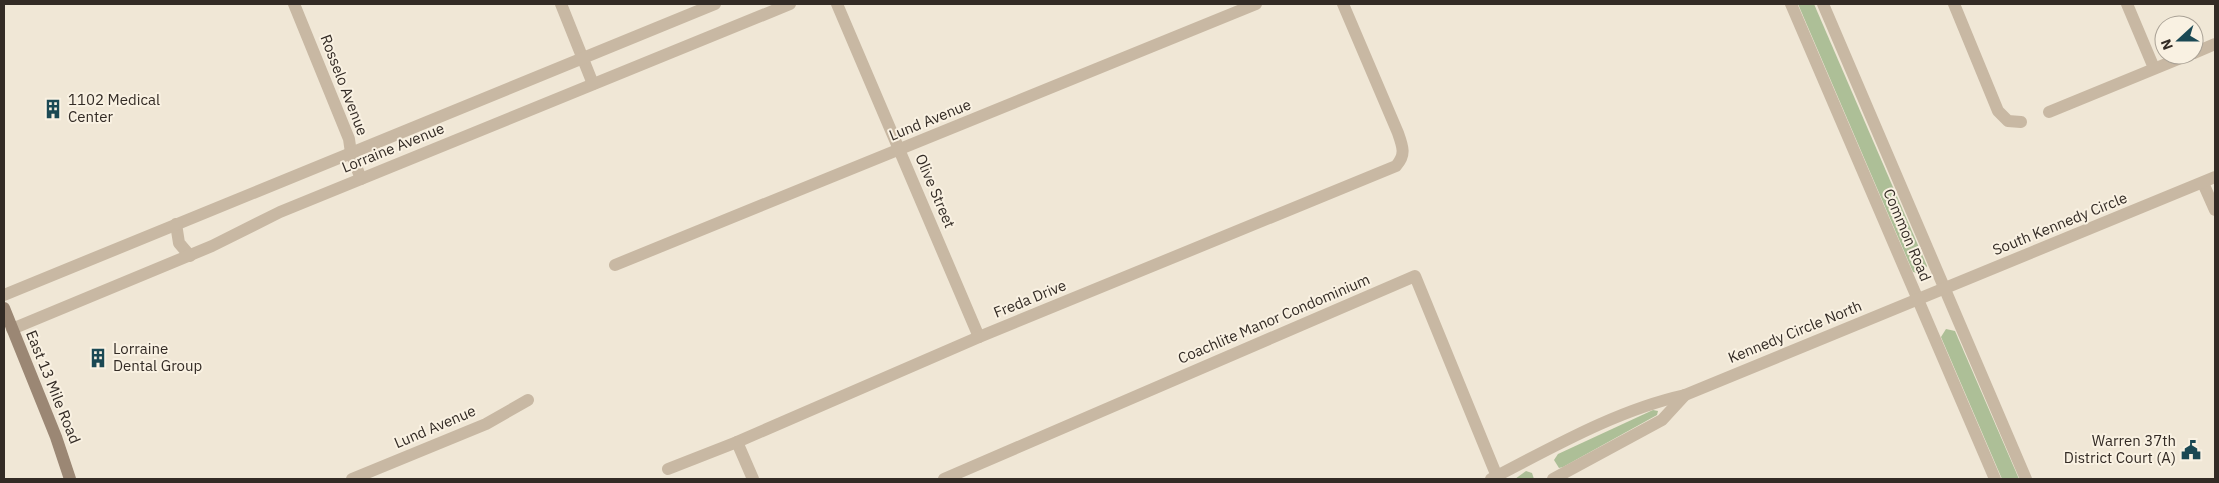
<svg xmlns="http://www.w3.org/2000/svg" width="2219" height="483" viewBox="0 0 2219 483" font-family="'IBM Plex Sans',sans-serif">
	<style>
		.green { fill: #adbf97 }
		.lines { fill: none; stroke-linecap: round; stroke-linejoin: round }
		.minor { stroke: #c8b8a3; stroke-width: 12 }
		.tertiary { stroke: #c8b8a3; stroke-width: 12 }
		.secondary { stroke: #9b8774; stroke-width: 12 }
		.labels { text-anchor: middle; stroke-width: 4; stroke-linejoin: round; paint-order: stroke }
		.street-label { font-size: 15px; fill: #332b25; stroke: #f9f1e2 }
		.poi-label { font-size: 15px; fill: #332b25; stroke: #f9f1e2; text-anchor: start }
	</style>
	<rect width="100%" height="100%" fill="#f0e7d6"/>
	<g class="green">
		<path d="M 1798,4 L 1814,4 L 1927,266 L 1922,274 L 1913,272 Z"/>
		<path d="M 1946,329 L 1955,331 L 2019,479 L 2002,479 L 1941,337 Z"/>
		<path d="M 1653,410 L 1658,411 L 1657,415 L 1563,467 L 1559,468 L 1554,460 L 1558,454 Z"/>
		<path d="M 1526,471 L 1532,473 L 1534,479 L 1515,479 Z"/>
	</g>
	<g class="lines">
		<g class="minor">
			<path d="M 294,4 L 349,139 L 351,153 L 361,179"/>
			<path d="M 561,4 L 593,84"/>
			<path d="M 837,4 L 979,337"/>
			<path d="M 1791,4 L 1995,479"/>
			<path d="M 1823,4 L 2026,479"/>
			<path d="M 1954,4 L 1998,111 L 2008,121 L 2021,122"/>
			<path d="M 2127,4 L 2154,68"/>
			<path d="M 2194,53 L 2215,44"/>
			<path d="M 2049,112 L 2188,55"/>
			<path d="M 2203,183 L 2215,210"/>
			<path d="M 615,265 L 1256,4"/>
			<path d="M 737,442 L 753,479"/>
			<path d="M 668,469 L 737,442 L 979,337 L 1396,166 C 1406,155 1403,147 1398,133 L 1343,4"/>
			<path d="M 352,479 L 486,424 L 528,400"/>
			<path d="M 944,479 L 1415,276 L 1498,479"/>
			<path d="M 1491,479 C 1553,447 1617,410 1685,395 L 2215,177"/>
			<path d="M 1553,479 L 1662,420 L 1685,395"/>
		</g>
		<g class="tertiary">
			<path d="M 176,224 L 179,243 L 190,256"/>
			<path d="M 4,295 L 715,4"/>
			<path d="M 12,329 L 212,246 L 280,212 L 790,4"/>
		</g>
		<path class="secondary" d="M 4,308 L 56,437 L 70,479"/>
	</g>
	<defs>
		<symbol id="building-bare" viewBox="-9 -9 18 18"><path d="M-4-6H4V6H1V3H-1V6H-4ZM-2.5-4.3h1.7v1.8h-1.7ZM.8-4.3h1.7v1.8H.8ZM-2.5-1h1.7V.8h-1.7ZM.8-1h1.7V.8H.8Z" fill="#1b4954" stroke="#f9f1e2" stroke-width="2.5" paint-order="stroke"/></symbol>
		<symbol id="civic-bare" viewBox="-9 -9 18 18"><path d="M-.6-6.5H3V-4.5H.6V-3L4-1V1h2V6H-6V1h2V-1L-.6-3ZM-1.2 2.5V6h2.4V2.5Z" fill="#1b4954" stroke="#f9f1e2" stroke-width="2.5" paint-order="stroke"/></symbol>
	</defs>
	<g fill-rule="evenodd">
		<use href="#building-bare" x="39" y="95" width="28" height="28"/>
		<use href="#building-bare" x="84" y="344" width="28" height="28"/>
		<use href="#civic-bare" x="2177" y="436" width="28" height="28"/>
	</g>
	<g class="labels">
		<g class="street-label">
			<text transform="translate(344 85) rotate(69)" y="5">Rosselo Avenue</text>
			<text transform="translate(930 120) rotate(-22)" y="5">Lund Avenue</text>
			<text transform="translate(393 148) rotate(-22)" y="5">Lorraine Avenue</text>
			<text transform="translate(935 191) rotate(67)" y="5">Olive Street</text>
			<text transform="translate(2060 224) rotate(-22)" y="5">South Kennedy Circle</text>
			<text transform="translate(1907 235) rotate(67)" y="5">Common Road</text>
			<text transform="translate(1030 299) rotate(-22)" y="5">Freda Drive</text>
			<text transform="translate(1274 319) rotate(-23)" y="5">Coachlite Manor Condominium</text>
			<text transform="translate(1795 332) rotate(-22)" y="5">Kennedy Circle North</text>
			<text transform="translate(53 387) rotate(68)" y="5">East 13 Mile Road</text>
			<text transform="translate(435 427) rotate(-23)" y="5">Lund Avenue</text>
		</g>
		<g class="poi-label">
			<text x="68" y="105">1102 Medical<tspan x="68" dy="17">Center</tspan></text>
			<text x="113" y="354">Lorraine<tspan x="113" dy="17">Dental Group</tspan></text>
			<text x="2176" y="446" text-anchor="end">Warren 37th<tspan x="2176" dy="17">District Court (A)</tspan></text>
		</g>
	</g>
	<rect width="2219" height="483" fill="none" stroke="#332b25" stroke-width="10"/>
	<g transform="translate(2179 40) rotate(249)"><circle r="24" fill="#f9f1e2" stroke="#aaa296"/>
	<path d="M0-4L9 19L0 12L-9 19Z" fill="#1b4954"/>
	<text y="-8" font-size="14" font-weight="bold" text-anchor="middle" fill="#332b25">N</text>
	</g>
</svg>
